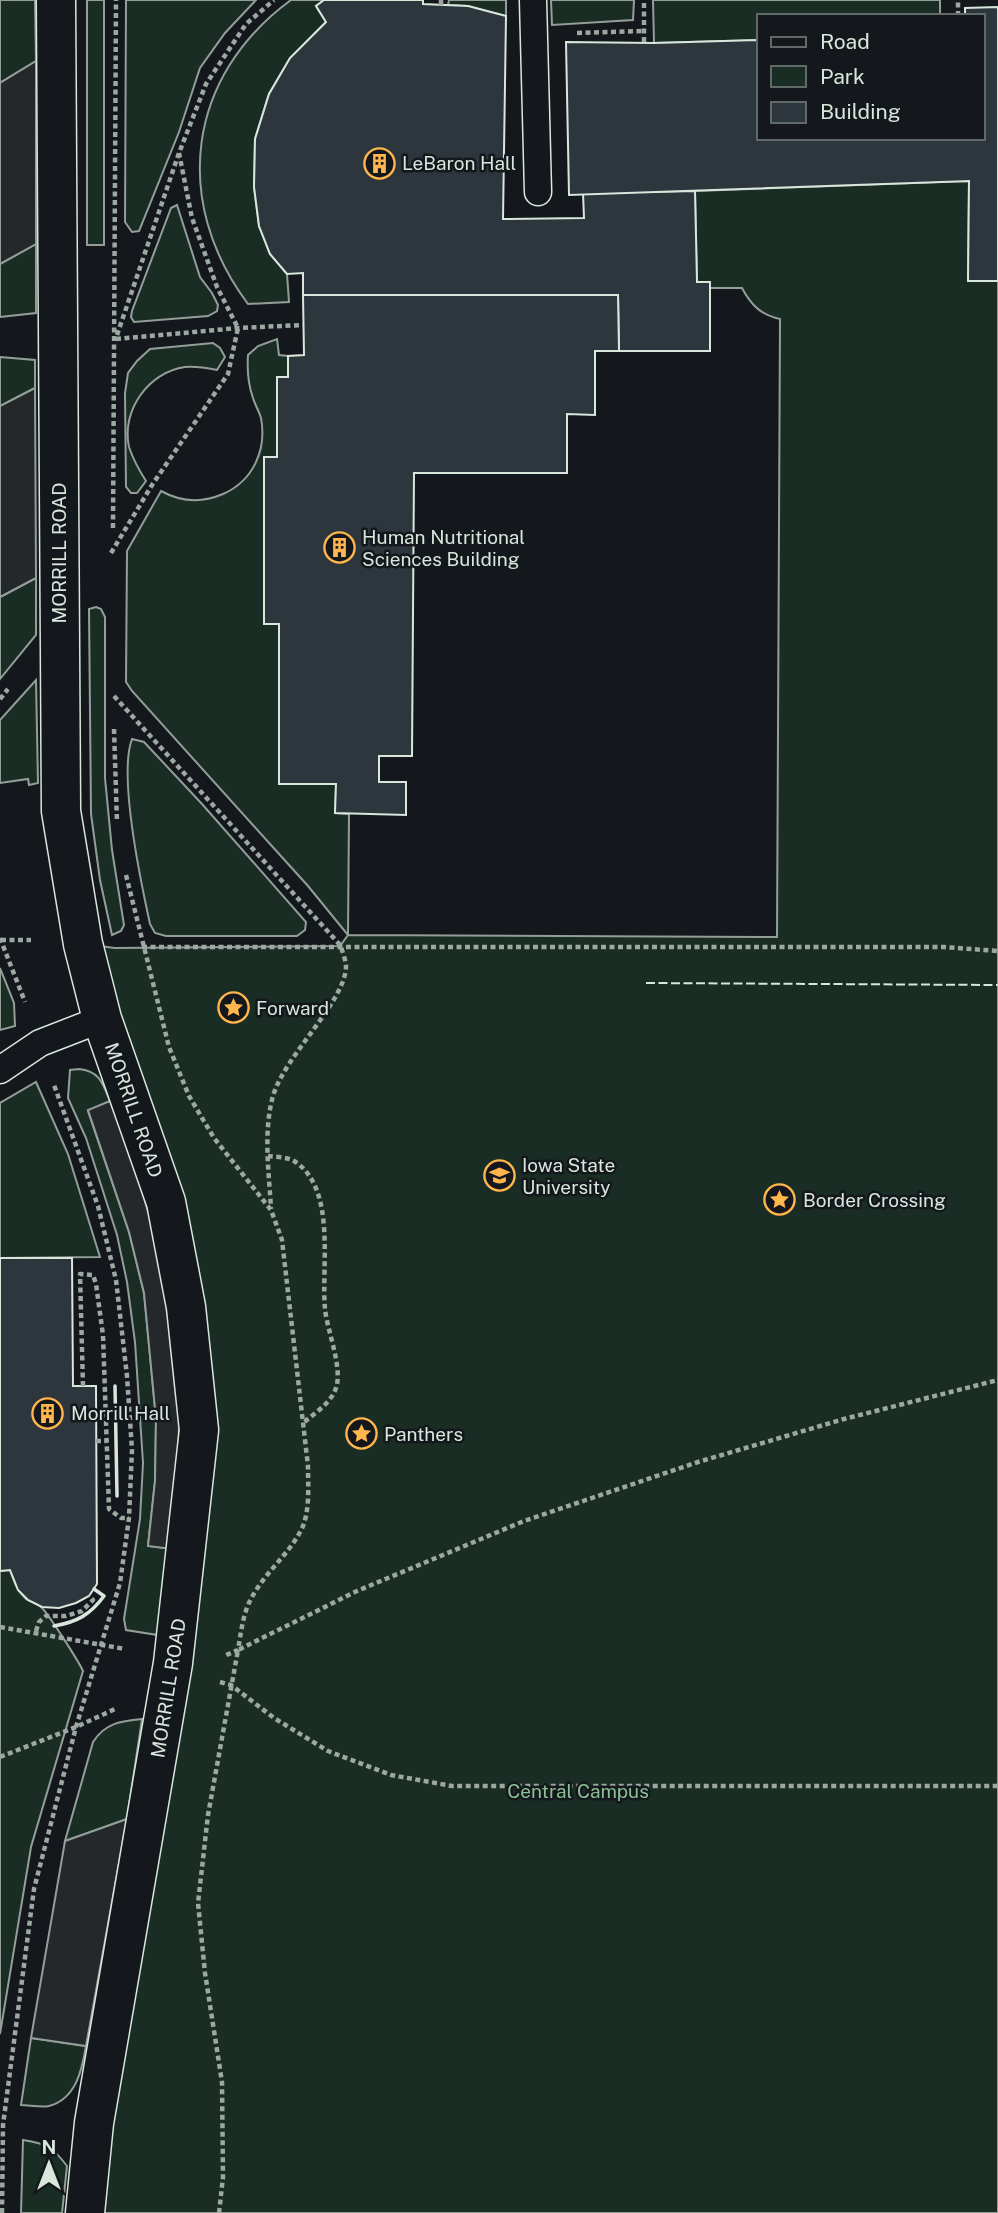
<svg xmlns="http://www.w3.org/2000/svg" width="998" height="2213" viewBox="0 0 998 2213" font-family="'Public Sans',sans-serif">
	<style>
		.green { fill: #1a2d24; stroke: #939e99; stroke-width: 2 }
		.parking { fill: #24282b; stroke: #939e99; stroke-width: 2 }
		.building { fill: #2c363c; stroke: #d8e6dc; stroke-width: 2 }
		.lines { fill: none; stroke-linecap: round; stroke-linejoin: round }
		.service-casing { stroke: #d8e6dc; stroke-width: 29 }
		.minor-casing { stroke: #d8e6dc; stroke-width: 41 }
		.path { stroke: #9da8a2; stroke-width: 4.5; stroke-dasharray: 5 3.5; stroke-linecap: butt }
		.service { stroke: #14181c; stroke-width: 26 }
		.minor { stroke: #14181c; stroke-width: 38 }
		.fence { stroke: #d8e6dc; stroke-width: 2; stroke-dasharray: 9 3.5; stroke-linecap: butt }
		.wall { stroke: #d8e6dc; stroke-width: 3.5 }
		.labels { text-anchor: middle; stroke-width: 5; stroke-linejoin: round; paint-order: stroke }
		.poi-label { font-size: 19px; fill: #d8e6dc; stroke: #14181c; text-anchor: start }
		.street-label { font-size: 19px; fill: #d8e6dc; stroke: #14181c }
		.park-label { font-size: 19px; fill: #8ac095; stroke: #14181c }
	</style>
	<rect width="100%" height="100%" fill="#14181c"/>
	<g class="green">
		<path d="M 0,0 L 35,0 L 36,61 L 0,83 Z"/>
		<rect x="87" y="0" width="17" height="245"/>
		<path d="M 126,0 L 256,0 L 225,33 L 200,68 L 179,132 L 139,231 L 132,232 L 125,222 Z"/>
		<path d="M 291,0 L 324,0 L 316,6 L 326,22 L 290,58 L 269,94 L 255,139 L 254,187 L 259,226 L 270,254 L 287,274 L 289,302 L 248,304 C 171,201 187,76 291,0 Z"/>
		<path d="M 449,0 L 506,0 L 506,16 L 468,6 L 448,5 Z"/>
		<path d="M 551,0 L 634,0 L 633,20 L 552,25 Z"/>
		<path d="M 653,0 L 940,0 L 940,16 L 758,16 L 758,40 L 654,43 Z"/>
		<path d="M 969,181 L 968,281 L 998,281 L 998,2213 L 85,2213 L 173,1663 L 186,1307 L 83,944 L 115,948 L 340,946 L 348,935 L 308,886 L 132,691 L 126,682 L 127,551 L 161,491 C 181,502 202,503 223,494 C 253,481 267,450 261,418 C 259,411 255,405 253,398 C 248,384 247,370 248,355 L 258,346 L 277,339 L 279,355 L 288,356 L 288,377 L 277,378 L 277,457 L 264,458 L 264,623 L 279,624 L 279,784 L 336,784 L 335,813 L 349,814 L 348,935 L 777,937 L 780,319 C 761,315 751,305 742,288 L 710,288 L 697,282 L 695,191 Z"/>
		<path d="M 177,205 L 200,277 L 212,293 L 218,305 L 217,311 L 208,316 L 134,322 L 131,317 L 132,311 L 171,208 Z"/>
		<path d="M 36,244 L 36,313 L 0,317 L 0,264 Z"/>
		<path d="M 213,343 L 220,348 L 225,357 L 217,370 C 207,368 196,366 185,367 C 149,372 121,410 129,447 C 133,459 139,470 146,481 L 137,493 L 131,493 L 126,487 L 125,393 L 128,373 L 137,361 L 150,349 Z"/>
		<path d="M 0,357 L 35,360 L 35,388 L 0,406 Z"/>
		<path d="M 36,578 L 36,635 L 0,679 L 0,597 Z"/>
		<path d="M 96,607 L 101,609 L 105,617 L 105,778 L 112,850 L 124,925 L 121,931 L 112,935 L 100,880 L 91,814 L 89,609 Z"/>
		<path d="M 36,680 L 38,783 L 29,785 L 28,779 L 0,783 L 0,720 Z"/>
		<path d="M 132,739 L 144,742 L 202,804 L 306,922 L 305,930 L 297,936 L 166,936 L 155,933 L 150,924 C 141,883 118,776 132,739 Z"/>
		<path d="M 0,968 L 14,1003 L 15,1026 L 0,1030 Z"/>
		<path d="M 79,1069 C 100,1071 103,1084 110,1101 L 88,1111 L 129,1232 L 144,1293 L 156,1419 L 155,1481 L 148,1546 L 172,1549 L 158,1635 L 126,1630 L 124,1619 L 140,1519 L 143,1463 L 135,1342 L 127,1282 L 117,1235 L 86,1138 L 68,1098 L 70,1070 Z"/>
		<path d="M 36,1082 L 68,1154 L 100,1257 L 0,1258 L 0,1103 Z"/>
		<path d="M 10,1570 C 14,1581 17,1591 26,1599 C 30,1602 37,1603 41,1607 C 48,1613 79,1662 83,1671 L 31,1847 L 0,2034 L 0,1571 Z"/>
		<path d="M 142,1719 L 127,1819 L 65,1841 L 93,1742 C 105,1723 121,1721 142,1719 Z"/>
		<path d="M 31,2038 L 86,2046 C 82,2070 76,2099 49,2106 C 41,2108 29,2105 21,2105 Z"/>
		<path d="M 23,2140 C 47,2144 52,2146 67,2166 L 62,2213 L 21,2213 Z"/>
	</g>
	<g class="parking">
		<path d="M 36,61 L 36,244 L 0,264 L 0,83 Z"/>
		<path d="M 35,388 L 36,578 L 0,597 L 0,406 Z"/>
		<path d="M 110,1101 L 134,1164 L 152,1225 L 166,1290 L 179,1419 L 178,1482 L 172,1549 L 148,1546 L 155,1481 L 156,1419 L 144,1293 L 129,1232 L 88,1110 Z"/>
		<path d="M 127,1819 L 86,2046 L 31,2038 L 65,1841 Z"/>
	</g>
	<g class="building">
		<path d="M 324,0 L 423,0 L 423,4 L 468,6 L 506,16 L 503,219 L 584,218 L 583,193 L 695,191 L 697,282 L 710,282 L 710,351 L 619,351 L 618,295 L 303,295 L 303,273 L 287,274 L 270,254 L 259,226 L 254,187 L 255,139 L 269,94 L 290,58 L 326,22 L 316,6 Z"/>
		<path d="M 998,7 L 998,281 L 968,281 L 969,181 L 569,195 L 566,42 L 654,43 L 758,40 L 758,138 L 982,138 L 982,16 L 965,16 L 965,8 Z"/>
		<path d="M 303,295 L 618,295 L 619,351 L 595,351 L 595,415 L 567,414 L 567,473 L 414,473 L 412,756 L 379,756 L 379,782 L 406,782 L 406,815 L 335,813 L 336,784 L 279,784 L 279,624 L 264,624 L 264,457 L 277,457 L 277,377 L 288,377 L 288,356 L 304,355 Z"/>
		<path d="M 0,1258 L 72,1258 L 73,1386 L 96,1386 L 97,1584 L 89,1596 L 76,1603 L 59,1608 L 42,1607 L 28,1600 L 18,1590 L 10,1570 L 0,1571 Z"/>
	</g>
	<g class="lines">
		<defs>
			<g id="service">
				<path d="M 533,0 L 538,192"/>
				<path d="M 0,1070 L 40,1043 L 102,1019"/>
			</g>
			<path id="minor" d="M 56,0 L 61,811 L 83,944 L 102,1019 L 166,1202 L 186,1307 L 199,1430 L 173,1663 L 94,2123 L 85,2213"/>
		</defs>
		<use href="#service" class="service-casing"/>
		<use href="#minor" class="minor-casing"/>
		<g class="path">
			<path d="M 441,0 L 441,5"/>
			<path d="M 958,16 L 958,0"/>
			<path d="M 577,33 L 644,31"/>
			<path d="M 644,42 L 644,0"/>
			<path d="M 117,335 L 179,153 L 206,84 L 246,24 L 274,0"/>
			<path d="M 116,339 L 238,328 L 303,325"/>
			<path d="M 113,528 L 116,0"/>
			<path d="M 111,553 L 152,485 L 228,374 L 238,328 L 217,287 L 192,218 L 179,153"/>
			<path d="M 114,696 L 341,946 C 342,952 346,960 346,966 C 346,1001 285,1055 273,1096 C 263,1132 269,1172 271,1209"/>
			<path d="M 0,699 L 8,689"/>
			<path d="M 114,729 L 117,822"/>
			<path d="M 126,875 L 169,1047 L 189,1096 L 214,1138 L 271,1210 L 282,1240 L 308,1466 C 308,1485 310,1508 303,1526 C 291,1553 266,1571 252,1597 C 243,1612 241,1633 238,1650 L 224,1656"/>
			<path d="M 0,938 L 25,1002"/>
			<path d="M 1,940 L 31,940"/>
			<path d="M 142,947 L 944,947 L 998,951"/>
			<path d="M 268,1156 C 276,1157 287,1157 294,1161 C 337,1188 321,1266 325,1309 C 327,1330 343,1368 336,1388 C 331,1403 315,1413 303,1423"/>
			<path d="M 83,1386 L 80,1274 L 93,1275 L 96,1284 L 103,1335 L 109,1509 L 121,1518 L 129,1518"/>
			<path d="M 96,1441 L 106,1441"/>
			<path d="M 0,1627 L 125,1649"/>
			<path d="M 36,1631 L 39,1622 L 46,1616 L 66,1616 L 82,1611 L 93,1600 L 89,1596"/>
			<path d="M 220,1682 L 231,1685 L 274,1718 L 328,1751 L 391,1775 L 452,1786 L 998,1786"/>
			<path d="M 0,1757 L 76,1727 L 115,1709"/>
			<path d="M 2,2213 L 3,2125 L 34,1889 L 76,1727 L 120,1583 L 129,1518 L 132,1450 L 127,1376 L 116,1280 L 98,1206 L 54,1085"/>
			<path d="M 219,2213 L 223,2177 L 222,2082 L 205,1973 L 198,1903 L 208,1815 L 238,1650 L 357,1591 L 524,1521 L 698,1462 L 844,1419 L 998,1380"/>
		</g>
		<use href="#service" class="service"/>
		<use href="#minor" class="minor"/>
		<path class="fence" d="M 646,983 L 998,985"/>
		<g class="wall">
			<path d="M 115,1386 L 117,1496"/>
			<path d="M 54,1626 C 77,1622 90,1615 104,1596 L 94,1589"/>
		</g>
	</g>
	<defs>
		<symbol id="building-ring" viewBox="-11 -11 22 22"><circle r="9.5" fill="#14181c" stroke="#ffb74d" stroke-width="1.5"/><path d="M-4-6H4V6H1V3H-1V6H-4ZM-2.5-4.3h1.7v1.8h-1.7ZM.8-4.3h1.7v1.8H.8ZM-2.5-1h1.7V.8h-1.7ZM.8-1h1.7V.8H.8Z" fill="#ffb74d"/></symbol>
		<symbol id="sight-ring" viewBox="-11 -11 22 22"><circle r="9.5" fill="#14181c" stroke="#ffb74d" stroke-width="1.5"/><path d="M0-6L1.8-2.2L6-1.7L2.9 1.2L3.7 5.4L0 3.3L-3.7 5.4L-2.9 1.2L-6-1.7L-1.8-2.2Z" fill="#ffb74d"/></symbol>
		<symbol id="university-ring" viewBox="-11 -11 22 22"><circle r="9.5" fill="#14181c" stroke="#ffb74d" stroke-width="1.5"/><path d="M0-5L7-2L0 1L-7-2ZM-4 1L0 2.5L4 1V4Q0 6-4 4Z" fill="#ffb74d"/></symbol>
	</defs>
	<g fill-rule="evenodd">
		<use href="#building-ring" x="362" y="146" width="35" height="35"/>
		<use href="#building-ring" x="322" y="530" width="35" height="35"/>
		<use href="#sight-ring" x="216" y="990" width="35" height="35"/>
		<use href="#university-ring" x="482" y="1158" width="35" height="35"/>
		<use href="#sight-ring" x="762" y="1182" width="35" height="35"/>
		<use href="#building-ring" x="30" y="1396" width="35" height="35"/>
		<use href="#sight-ring" x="344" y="1416" width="35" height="35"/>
	</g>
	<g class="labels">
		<g class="poi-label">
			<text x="402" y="170">LeBaron Hall</text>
			<text x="362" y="544">Human Nutritional<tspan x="362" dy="22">Sciences Building</tspan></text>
			<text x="256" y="1015">Forward</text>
			<text x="522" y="1172">Iowa State<tspan x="522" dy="22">University</tspan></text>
			<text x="803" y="1207">Border Crossing</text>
			<text x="71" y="1420">Morrill Hall</text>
			<text x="384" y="1441">Panthers</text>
		</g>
		<g class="street-label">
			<text transform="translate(59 553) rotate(-90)" y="7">MORRILL ROAD</text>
			<text transform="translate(134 1110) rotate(71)" y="7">MORRILL ROAD</text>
			<text transform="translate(168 1688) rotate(-81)" y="7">MORRILL ROAD</text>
		</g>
		<g class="park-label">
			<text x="578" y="1798">Central Campus</text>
		</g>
	</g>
	<rect x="757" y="14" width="228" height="126" fill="#14181c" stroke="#626a69" stroke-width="2"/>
	<rect x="771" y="37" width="35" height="10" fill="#14181c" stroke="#626a69" stroke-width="2"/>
	<text x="820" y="49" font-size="21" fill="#d8e6dc">Road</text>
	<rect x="771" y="66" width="35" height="21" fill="#1a2d24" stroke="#626a69" stroke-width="2"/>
	<text x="820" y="84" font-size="21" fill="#d8e6dc">Park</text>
	<rect x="771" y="102" width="35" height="21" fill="#2c363c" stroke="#626a69" stroke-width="2"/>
	<text x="820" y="119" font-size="21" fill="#d8e6dc">Building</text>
	<g transform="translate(49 2164)" stroke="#14181c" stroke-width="5" paint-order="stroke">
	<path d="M0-5L12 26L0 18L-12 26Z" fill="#d8e6dc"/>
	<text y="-10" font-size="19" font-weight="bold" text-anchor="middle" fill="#d8e6dc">N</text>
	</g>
</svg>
